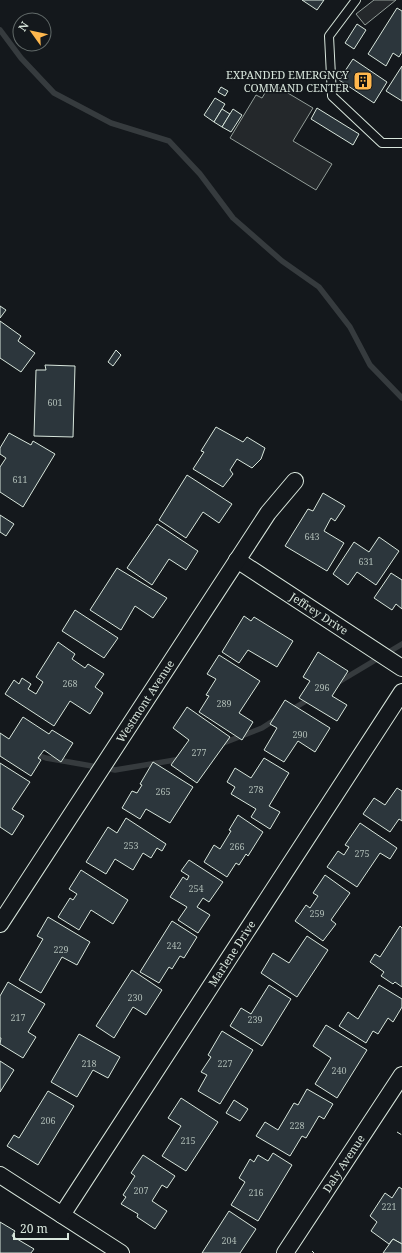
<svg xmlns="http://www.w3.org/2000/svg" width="402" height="1253" viewBox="0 0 402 1253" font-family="'Noto Serif',serif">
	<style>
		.parking { fill: #24282b; stroke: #939e99 }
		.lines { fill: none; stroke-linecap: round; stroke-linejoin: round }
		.stream { stroke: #363b3e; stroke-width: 5.5 }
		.building { fill: #2c363c; stroke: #d8e6dc }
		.service-casing { stroke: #d8e6dc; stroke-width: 10 }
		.minor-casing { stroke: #d8e6dc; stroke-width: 18 }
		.service { stroke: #14181c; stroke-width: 8 }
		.minor { stroke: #14181c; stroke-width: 16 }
		.fence { stroke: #d8e6dc; stroke-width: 1; stroke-dasharray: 5 2; stroke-linecap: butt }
		.labels { text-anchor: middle; stroke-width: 3; stroke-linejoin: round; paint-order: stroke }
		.number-label { font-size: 9px; fill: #adbab4 }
		.poi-label { font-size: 11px; fill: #d8e6dc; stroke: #14181c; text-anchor: end }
		.street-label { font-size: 11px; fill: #d8e6dc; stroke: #14181c }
	</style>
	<rect width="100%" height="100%" fill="#14181c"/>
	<g class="parking">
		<path d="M 374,0 L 396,0 L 365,25 L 356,14 Z"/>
		<path d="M 271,83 L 313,108 L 293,141 L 332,164 L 316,190 L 230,138 L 256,95 L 262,98 Z"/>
	</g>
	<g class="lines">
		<g class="stream">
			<path d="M 0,30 L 21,58 L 54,93 L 111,123 L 169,141 L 200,174 L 233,218 L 282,261 L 319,287 L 350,327 L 370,365 L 402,398"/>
			<path d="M 337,683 L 402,644"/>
			<path d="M 291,710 L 311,698"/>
			<path d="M 221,744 L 262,728 L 276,719"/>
			<path d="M 34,754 L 46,758 L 115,770 L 181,759"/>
		</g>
	</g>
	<g class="building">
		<path d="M 302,0 L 324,0 L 317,10 Z"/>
		<path d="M 397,8 L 402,11 L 402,52 L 399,57 L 393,53 L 386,66 L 368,54 Z"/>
		<path d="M 357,24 L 366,30 L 354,49 L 345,43 Z"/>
		<path d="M 353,59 L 387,82 L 374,103 L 339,80 Z"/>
		<path d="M 402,66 L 402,101 L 386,91 Z"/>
		<path d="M 221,87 L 228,91 L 225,96 L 218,92 Z"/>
		<path d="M 215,98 L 225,104 L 214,122 L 204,115 Z"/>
		<path d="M 317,108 L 359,134 L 353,145 L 311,119 Z"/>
		<path d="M 222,109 L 230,114 L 222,127 L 214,122 Z"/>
		<path d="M 233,109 L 242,115 L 231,132 L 222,127 Z"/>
		<path d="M 0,306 L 6,310 L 0,318 Z"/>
		<path d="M 0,321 L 21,336 L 18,341 L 35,353 L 21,372 L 0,358 Z"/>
		<path d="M 116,350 L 121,355 L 113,366 L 108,362 Z"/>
		<path d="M 45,365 L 75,366 L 73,437 L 34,436 L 36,370 L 46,370 Z"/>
		<path d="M 216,427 L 243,442 L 247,437 L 265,448 L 261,459 L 252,468 L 237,459 L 230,470 L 233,474 L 223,487 L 193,469 L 204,452 L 201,451 Z"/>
		<path d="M 9,433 L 31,445 L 33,441 L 55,454 L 23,507 L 0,492 L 0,467 L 6,458 L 0,454 L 0,448 Z"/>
		<path d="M 187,475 L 232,504 L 219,523 L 203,512 L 186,538 L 159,520 Z"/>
		<path d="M 323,493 L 345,506 L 335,521 L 331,518 L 324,531 L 344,543 L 327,571 L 285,546 L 308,509 L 313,511 Z"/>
		<path d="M 0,515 L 14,524 L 6,536 L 0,532 Z"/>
		<path d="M 157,524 L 198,551 L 186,570 L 169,559 L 152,585 L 127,568 Z"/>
		<path d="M 379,537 L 399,551 L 376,585 L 357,572 L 348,585 L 333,574 L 354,542 L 369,552 Z"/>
		<path d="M 117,568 L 167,598 L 153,618 L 135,606 L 121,630 L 90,610 Z"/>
		<path d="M 391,573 L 402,580 L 402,609 L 396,604 L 392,610 L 374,598 Z"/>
		<path d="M 75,610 L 118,638 L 104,658 L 62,631 Z"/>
		<path d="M 244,616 L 251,621 L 254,617 L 293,641 L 277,667 L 248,650 L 239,663 L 222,652 Z"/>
		<path d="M 58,642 L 75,654 L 72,659 L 85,668 L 88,664 L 104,674 L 95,687 L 103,693 L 90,714 L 70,701 L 54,726 L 5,694 L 14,680 L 19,684 L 22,678 L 31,684 L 28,689 L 36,694 L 43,682 L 36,677 Z"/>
		<path d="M 318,652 L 348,671 L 332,696 L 347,705 L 337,721 L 299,698 L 310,681 L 303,677 Z"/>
		<path d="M 219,655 L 260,681 L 239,713 L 253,722 L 242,740 L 199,712 L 209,696 L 206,695 L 216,679 L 207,674 Z"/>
		<path d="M 285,700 L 330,728 L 315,752 L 298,741 L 284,762 L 264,750 L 277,728 L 270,724 Z"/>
		<path d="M 187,707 L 230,737 L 197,783 L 171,765 L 189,740 L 173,728 Z"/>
		<path d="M 23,717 L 49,734 L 52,730 L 73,743 L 61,762 L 44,750 L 38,758 L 41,760 L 31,776 L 0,756 L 0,733 L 9,739 Z"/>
		<path d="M 264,758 L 289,773 L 269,806 L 280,812 L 270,829 L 251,817 L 256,809 L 231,794 L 235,787 L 227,782 L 235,768 L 251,778 Z"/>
		<path d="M 153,762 L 193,787 L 170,823 L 146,809 L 140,819 L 122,808 L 132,791 L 137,793 L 142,785 L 140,784 Z"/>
		<path d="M 0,763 L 30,782 L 12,809 L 24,816 L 12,835 L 0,827 Z"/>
		<path d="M 397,788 L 402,791 L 402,821 L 399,819 L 390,832 L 363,814 L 374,798 L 385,805 Z"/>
		<path d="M 238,815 L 263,832 L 248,856 L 246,854 L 239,865 L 236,863 L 227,877 L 204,862 L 214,845 L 220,849 L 231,831 L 229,830 Z"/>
		<path d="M 126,818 L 166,844 L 162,851 L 157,848 L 151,858 L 143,853 L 133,870 L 115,859 L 106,874 L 86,862 L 108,827 L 117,833 Z"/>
		<path d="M 360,823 L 397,848 L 390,859 L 380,853 L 357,887 L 327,867 L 338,851 L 344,855 L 349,847 L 345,845 Z"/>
		<path d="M 189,860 L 223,882 L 209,902 L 203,898 L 197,907 L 210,915 L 198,933 L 178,920 L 187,907 L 170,897 L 183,877 L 187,880 L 189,876 L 181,871 Z"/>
		<path d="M 81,870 L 128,900 L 113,924 L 91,910 L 79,930 L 58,917 L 70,898 L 73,900 L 77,894 L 69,889 Z"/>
		<path d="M 325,875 L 350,893 L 331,920 L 336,924 L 323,941 L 295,921 L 306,905 L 310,908 L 318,896 L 313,893 Z"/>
		<path d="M 48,917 L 90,942 L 77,965 L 62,957 L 41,993 L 19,980 L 43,939 L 37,936 Z"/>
		<path d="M 172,921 L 197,937 L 184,958 L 180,956 L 172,969 L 169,967 L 159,983 L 140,972 Z"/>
		<path d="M 400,926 L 402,928 L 402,987 L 395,982 L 393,984 L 381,976 L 384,972 L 370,962 L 375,954 L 380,957 Z"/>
		<path d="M 307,936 L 328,950 L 297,997 L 261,973 L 273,953 L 289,963 Z"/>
		<path d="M 132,970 L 162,990 L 146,1015 L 133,1007 L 114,1038 L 96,1026 Z"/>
		<path d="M 8,982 L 45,1004 L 28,1032 L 36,1037 L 23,1058 L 0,1044 L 1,1038 L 0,1038 L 0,996 Z"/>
		<path d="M 269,985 L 291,999 L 262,1046 L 230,1026 L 241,1008 L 251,1014 Z"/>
		<path d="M 379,985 L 402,999 L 402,1007 L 393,1022 L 388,1018 L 378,1034 L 373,1031 L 366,1043 L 339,1026 L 348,1012 L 358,1019 Z"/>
		<path d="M 326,1025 L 367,1050 L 337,1098 L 315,1084 L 331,1058 L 313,1046 Z"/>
		<path d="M 222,1031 L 253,1050 L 220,1104 L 198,1091 L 207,1075 L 201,1072 L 211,1057 L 208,1055 Z"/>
		<path d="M 79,1034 L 120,1057 L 108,1078 L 93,1070 L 77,1097 L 51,1082 Z"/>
		<path d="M 0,1061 L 14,1070 L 0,1092 Z"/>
		<path d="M 307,1089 L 333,1104 L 324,1119 L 319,1116 L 306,1138 L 302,1136 L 290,1156 L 256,1136 L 265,1122 L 278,1130 L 294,1103 L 298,1105 Z"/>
		<path d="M 48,1091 L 74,1106 L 38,1165 L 7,1146 L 14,1135 L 19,1138 Z"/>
		<path d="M 181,1098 L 218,1122 L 186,1171 L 162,1156 L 181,1126 L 168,1118 Z"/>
		<path d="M 234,1100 L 248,1109 L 240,1121 L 226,1113 Z"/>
		<path d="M 273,1153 L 292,1165 L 258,1221 L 231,1205 L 245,1182 L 239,1178 L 250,1159 L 254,1162 L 258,1155 L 268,1161 Z"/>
		<path d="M 143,1155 L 175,1176 L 167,1188 L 162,1185 L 152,1201 L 167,1211 L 155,1229 L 137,1217 L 138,1214 L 121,1204 L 126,1197 L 123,1195 L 135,1176 L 131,1173 Z"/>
		<path d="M 399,1187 L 402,1189 L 402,1244 L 393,1239 L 389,1244 L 371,1231 L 377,1222 L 370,1216 L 385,1193 L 392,1198 Z"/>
		<path d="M 229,1211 L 256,1229 L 240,1253 L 202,1253 Z"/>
		<path d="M 0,1222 L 15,1231 L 12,1236 L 34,1249 L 31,1253 L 0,1253 Z"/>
		<path d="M 393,1239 L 402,1244 L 402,1253 L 383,1253 Z"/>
	</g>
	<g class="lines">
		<defs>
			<path id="service" d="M 356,0 L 329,36 L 332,96 L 382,143 L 402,143"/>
			<g id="minor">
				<path id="s1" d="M 237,560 L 402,668"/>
				<path id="s2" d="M 0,924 L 268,513 L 295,481"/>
				<path d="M 0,1175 L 121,1253"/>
				<path id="s3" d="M 62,1215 L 402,692"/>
				<path id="s4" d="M 285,1253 L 402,1075"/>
			</g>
		</defs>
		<use href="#service" class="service-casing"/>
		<use href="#minor" class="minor-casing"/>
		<use href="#service" class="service"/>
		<use href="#minor" class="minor"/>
		<g class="fence">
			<path d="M 397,1132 L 402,1135"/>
			<path d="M 312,1251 L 314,1253"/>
		</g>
	</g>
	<defs>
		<symbol id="building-square" viewBox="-11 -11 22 22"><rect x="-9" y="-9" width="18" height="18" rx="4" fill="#ffb74d" stroke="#14181c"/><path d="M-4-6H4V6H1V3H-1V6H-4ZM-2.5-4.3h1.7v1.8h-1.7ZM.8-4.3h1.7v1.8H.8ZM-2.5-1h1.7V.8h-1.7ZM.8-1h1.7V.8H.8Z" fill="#111"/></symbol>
	</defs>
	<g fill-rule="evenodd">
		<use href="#building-square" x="352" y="70" width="22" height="22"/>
	</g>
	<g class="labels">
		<g class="number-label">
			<text x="55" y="406">601</text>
			<text x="20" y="483">611</text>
			<text x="312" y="540">643</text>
			<text x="366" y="565">631</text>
			<text x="70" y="687">268</text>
			<text x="322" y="691">296</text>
			<text x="224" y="707">289</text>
			<text x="300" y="738">290</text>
			<text x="199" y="756">277</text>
			<text x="256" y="793">278</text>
			<text x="163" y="795">265</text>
			<text x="131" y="849">253</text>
			<text x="237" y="850">266</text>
			<text x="362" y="857">275</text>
			<text x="196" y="892">254</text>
			<text x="317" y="917">259</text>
			<text x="174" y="949">242</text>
			<text x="61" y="953">229</text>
			<text x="135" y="1001">230</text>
			<text x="18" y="1021">217</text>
			<text x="255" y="1023">239</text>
			<text x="89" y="1067">218</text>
			<text x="225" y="1067">227</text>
			<text x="339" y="1074">240</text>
			<text x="48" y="1124">206</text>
			<text x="297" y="1129">228</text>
			<text x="188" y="1144">215</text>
			<text x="141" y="1194">207</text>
			<text x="256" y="1196">216</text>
			<text x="389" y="1210">221</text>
			<text x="229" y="1244">204</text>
		</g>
		<g class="poi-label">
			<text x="349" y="79">EXPANDED EMERGNCY<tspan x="349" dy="13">COMMAND CENTER</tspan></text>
		</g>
		<g class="street-label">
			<text dy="4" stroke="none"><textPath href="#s1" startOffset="98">Jeffrey Drive</textPath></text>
			<text dy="4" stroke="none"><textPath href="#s2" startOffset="266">Westmont Avenue</textPath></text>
			<text dy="4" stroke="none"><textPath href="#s3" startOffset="312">Marlene Drive</textPath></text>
			<text dy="4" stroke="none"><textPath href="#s4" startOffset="107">Daly Avenue</textPath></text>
		</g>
	</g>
	<g transform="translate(32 32) rotate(303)"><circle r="19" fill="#14181c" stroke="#626a69"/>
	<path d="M0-3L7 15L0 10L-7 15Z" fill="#ffb74d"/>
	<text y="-6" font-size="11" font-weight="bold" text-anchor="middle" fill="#d8e6dc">N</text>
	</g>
	<path d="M14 1233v6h54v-6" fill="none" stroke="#d8e6dc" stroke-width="2"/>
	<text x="20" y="1233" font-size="12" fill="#d8e6dc" stroke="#14181c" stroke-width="3" paint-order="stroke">20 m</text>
</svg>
